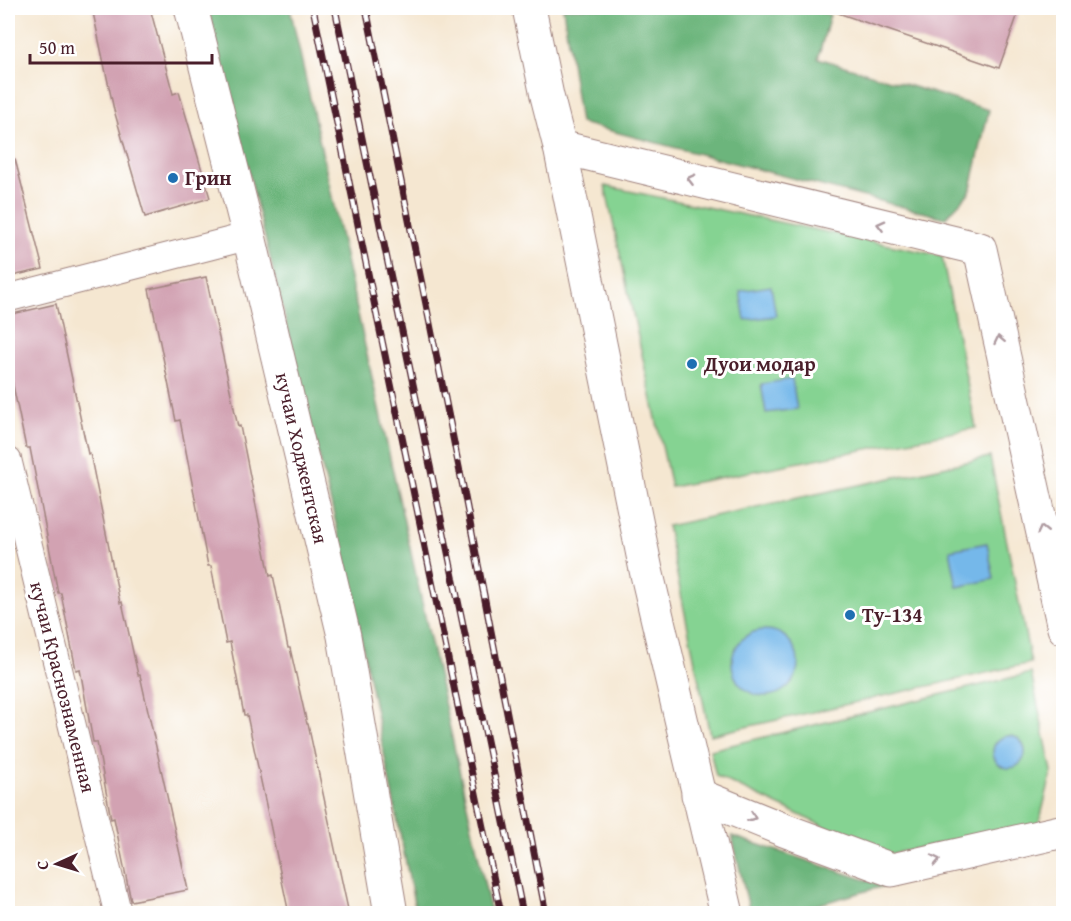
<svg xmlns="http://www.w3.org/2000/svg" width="1071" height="921" viewBox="0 0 1071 921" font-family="'Gentium Book Plus',serif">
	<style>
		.green { fill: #85d392; stroke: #68795e; stroke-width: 1.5 }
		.forest { fill: #6cb57c; stroke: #5b6a54; stroke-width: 1.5 }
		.water { fill: #74b8ea; stroke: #5f6c8a; stroke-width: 1.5 }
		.building { fill: #d2a2b2 }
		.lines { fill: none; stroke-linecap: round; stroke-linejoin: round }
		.street-casing { stroke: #a0837e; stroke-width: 29 }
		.secondary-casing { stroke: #a0837e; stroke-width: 35 }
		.street { stroke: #fff; stroke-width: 27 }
		.secondary { stroke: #fff; stroke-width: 33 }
		.rail-casing { stroke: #4a1f2b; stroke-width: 7 }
		.rail { stroke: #fff; stroke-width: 4.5; stroke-dasharray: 14; stroke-linecap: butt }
		.oneway { stroke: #ae9aa0 }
		.poi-dot { fill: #1f6fb2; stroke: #fff; stroke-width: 2 }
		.labels { text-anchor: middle; stroke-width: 6; stroke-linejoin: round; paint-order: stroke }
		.poi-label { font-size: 20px; font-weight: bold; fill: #4a1f2b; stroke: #fff; text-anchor: start }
		.street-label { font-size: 20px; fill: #4a1f2b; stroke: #fff }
	</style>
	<rect width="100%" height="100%" fill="#fff"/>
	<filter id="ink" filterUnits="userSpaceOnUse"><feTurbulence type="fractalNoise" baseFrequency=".0167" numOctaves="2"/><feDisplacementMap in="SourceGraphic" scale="12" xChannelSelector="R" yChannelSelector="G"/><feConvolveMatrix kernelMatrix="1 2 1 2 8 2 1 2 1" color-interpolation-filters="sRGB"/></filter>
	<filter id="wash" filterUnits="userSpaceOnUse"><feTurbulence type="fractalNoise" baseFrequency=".008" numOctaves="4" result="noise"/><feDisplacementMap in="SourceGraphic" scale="24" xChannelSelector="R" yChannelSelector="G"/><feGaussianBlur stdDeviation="1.35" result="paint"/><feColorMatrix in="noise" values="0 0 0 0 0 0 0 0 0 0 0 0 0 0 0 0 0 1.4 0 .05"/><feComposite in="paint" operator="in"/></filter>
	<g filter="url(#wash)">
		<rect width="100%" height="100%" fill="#f5e7d1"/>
		<g class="green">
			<path d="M 605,186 L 942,256 L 976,428 L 671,487 Z"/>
			<path d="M 990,457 L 1031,663 L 710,735 L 667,526 Z"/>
			<path d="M 1031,673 L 1052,771 L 1039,824 L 885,855 L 716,776 L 710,750 Z"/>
		</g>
		<g class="forest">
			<path d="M 208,8 L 290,8 L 491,913 L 416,913 L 347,568 Z"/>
			<path d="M 563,8 L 809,8 L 830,15 L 818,58 L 989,110 L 970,192 L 945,218 L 580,123 Z"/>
			<path d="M 732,836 L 884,886 L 788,913 L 750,913 Z"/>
		</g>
		<g class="water">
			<path d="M 771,286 L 776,316 L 745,320 L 740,291 Z"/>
			<path d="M 792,379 L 797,409 L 766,413 L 761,384 Z"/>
			<path d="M 987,543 L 994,579 L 957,587 L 950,550 Z"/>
			<circle cx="765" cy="663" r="33"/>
			<circle cx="1009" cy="752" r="16"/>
		</g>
		<g id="blocks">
			<g class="building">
				<path d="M 92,8 L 150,8 L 173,94 L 179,92 L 210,198 L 145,217 L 114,110 Z"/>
				<path d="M 832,8 L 1020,8 L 999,68 L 832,11 Z"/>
				<path d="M 15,159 L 43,269 L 8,277 L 8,160 Z"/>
				<path d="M 206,277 L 238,427 L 240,426 L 270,576 L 273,575 L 288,648 L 290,648 L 307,724 L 308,724 L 349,914 L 289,914 L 247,715 L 244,715 L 230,642 L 226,643 L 211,566 L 208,566 L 180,420 L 176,421 L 149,289 Z"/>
				<path d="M 56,304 L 88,454 L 90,453 L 120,603 L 122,602 L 138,675 L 140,675 L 188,890 L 131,901 L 114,818 L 111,819 L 97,742 L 93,742 L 80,669 L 76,670 L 61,593 L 58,593 L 30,448 L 26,448 L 8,361 L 8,315 Z"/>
			</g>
		</g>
	</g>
	<g filter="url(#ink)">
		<use href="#blocks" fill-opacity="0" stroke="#a0837e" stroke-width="1.5"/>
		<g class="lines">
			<defs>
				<g id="street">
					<path d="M 8,298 L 249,236"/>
					<path d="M 8,461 L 118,914"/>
				</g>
				<g id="secondary">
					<path d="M 191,8 L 249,236 L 344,636 L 391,914"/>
					<path d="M 529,8 L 547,96 L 560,147 L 646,570 L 727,914"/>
					<path d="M 560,147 L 980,249 L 1064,628"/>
					<path d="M 698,795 L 784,830 L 892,870 L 1064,831"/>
				</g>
			</defs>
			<use href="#street" class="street-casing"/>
			<use href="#secondary" class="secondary-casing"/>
			<use href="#street" class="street"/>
			<use href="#secondary" class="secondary"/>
			<defs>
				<g id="rail">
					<path d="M 313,8 L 501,914"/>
					<path d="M 335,8 L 523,914"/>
					<path d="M 366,8 L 464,492 L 546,914"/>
				</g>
			</defs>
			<use href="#rail" class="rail-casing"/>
			<use href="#rail" class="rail"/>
		</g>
		<defs><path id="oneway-chevron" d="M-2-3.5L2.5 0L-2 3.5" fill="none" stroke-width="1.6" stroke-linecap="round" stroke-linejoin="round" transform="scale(1.5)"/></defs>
		<g class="oneway">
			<use href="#oneway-chevron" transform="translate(691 179) rotate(-166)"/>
			<use href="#oneway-chevron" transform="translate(881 225) rotate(-166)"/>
			<use href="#oneway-chevron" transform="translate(999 340) rotate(-102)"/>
			<use href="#oneway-chevron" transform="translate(1042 530) rotate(-103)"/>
			<use href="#oneway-chevron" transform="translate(752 817) rotate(22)"/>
			<use href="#oneway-chevron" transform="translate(936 860) rotate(-12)"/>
		</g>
	</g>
	<g class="poi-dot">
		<circle cx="173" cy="178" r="6"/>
		<circle cx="692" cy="364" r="6"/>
		<circle cx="850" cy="615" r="6"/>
	</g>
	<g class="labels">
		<g class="poi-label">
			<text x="185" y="185">Грин</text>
			<text x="704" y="371">Дуои модар</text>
			<text x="862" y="622">Ту-134</text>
		</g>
		<g class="street-label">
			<text transform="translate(302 458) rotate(77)" y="7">кучаи Ходжентская</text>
			<text transform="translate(63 687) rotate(76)" y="7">кучаи Краснознаменная</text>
		</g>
	</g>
	<rect width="1071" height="921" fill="none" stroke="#fff" stroke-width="30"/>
	<g transform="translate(57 864) rotate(266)" stroke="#ffffff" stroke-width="4.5" paint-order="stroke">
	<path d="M0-4.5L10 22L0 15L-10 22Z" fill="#4a1f2b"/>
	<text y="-9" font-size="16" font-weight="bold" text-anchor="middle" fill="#4a1f2b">С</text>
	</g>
	<path d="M30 54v9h182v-9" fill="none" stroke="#4a1f2b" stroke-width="3"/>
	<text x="39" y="54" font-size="18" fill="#4a1f2b" stroke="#ffffff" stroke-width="4.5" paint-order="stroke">50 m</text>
</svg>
